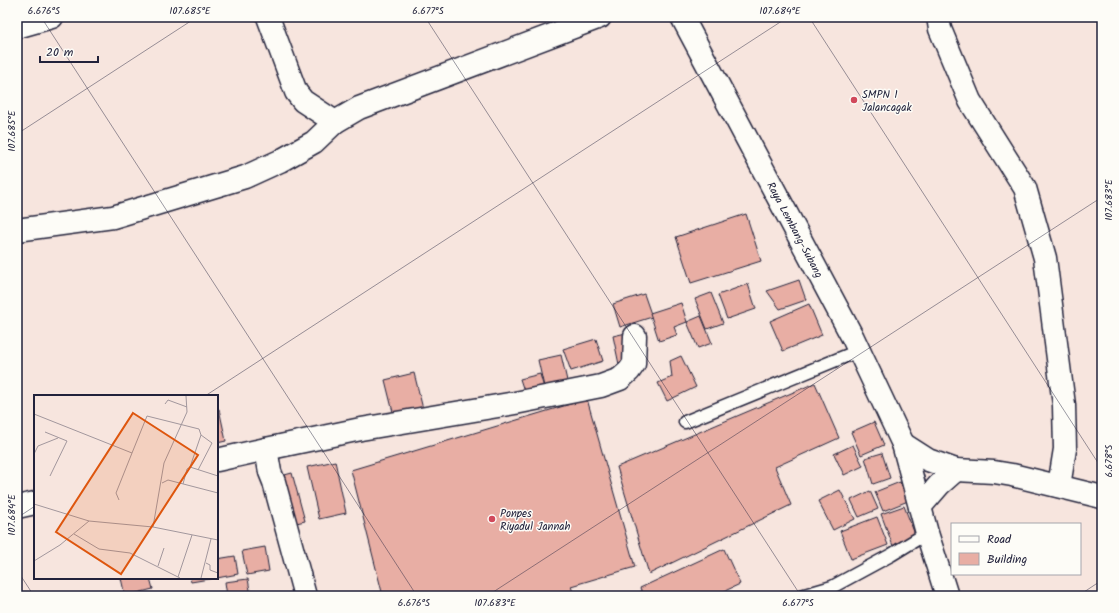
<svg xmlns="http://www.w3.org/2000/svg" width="1119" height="613" viewBox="0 0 1119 613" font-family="Kalam,sans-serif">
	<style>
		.building { fill: #e8aea4; stroke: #22223b }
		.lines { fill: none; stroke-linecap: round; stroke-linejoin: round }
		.lane-casing { stroke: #22223b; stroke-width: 15 }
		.street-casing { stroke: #22223b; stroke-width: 25 }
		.primary-casing { stroke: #22223b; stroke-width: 25 }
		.lane { stroke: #fdfcf7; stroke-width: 12 }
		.street { stroke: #fdfcf7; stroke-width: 22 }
		.primary { stroke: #fdfcf7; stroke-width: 22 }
		.ticks { fill: none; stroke: #22223b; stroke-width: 1; stroke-opacity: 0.45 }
		.poi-dot { fill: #d1495b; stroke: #fdfcf7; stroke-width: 1.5 }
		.labels { text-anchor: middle; stroke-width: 3; stroke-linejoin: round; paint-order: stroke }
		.poi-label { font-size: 11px; fill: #22223b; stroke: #fdfcf7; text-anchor: start }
		.street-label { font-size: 11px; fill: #22223b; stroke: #fdfcf7 }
		.inset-road { fill: none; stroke: #a2979d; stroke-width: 1 }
		.view { fill: #de560e; fill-opacity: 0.15; stroke: #de560e; stroke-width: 2 }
		.inset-edge { fill: none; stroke: #22223b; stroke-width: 2 }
		.neatline { fill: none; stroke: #22223b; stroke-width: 1.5 }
		.ticks-label { font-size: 10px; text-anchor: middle; fill: #22223b }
	</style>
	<rect width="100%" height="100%" fill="#f7e5de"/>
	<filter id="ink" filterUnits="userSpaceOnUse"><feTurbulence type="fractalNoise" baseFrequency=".025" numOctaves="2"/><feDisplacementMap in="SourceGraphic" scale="8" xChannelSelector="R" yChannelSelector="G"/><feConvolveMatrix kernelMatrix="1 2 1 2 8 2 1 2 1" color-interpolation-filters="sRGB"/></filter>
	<g filter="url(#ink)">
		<g class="building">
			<path d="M 746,214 L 761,261 L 691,283 L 676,237 Z"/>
			<path d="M 799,280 L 806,300 L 780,309 L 767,291 Z"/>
			<path d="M 748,284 L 756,309 L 727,319 L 718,295 Z"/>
			<path d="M 711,293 L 723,323 L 707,329 L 695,299 Z"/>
			<path d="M 644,294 L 652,317 L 620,327 L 613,304 Z"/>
			<path d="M 681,303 L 687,322 L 674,327 L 677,335 L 659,341 L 650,313 Z"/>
			<path d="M 809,304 L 822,335 L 783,351 L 770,321 Z"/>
			<path d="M 701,316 L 712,343 L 698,348 L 687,322 Z"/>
			<path d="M 635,331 L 644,369 L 621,374 L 613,336 Z"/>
			<path d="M 596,339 L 603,361 L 571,371 L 563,349 Z"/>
			<path d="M 561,355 L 568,385 L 545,391 L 538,360 Z"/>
			<path d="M 681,356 L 696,387 L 667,401 L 658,383 L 672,377 L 670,361 Z"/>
			<path d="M 414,373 L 424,413 L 395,420 L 385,380 Z"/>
			<path d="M 540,374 L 544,388 L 525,394 L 520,379 Z"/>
			<path d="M 815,383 L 839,438 L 775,467 L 791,505 L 649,574 L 617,467 Z"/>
			<path d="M 587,399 L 635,567 L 571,586 L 574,596 L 383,596 L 351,470 Z"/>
			<path d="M 217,409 L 219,409 L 226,441 L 217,443 Z"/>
			<path d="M 874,422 L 884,445 L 861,455 L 851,432 Z"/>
			<path d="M 853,445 L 863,466 L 844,475 L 834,454 Z"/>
			<path d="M 882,453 L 890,478 L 873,484 L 865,458 Z"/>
			<path d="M 335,461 L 346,513 L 319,519 L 307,467 Z"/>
			<path d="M 292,473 L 305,521 L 279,527 L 266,480 Z"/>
			<path d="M 900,482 L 908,501 L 883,511 L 875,492 Z"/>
			<path d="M 840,490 L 855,519 L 833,530 L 818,501 Z"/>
			<path d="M 870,491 L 878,509 L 859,517 L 851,500 Z"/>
			<path d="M 904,506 L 916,537 L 893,546 L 881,514 Z"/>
			<path d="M 877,517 L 888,545 L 851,559 L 840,531 Z"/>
			<path d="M 265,547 L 269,571 L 247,575 L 242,551 Z"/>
			<path d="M 724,549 L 740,584 L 714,596 L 644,596 L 640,588 Z"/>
			<path d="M 235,556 L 238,574 L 217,578 L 217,559 Z"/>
			<path d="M 121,578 L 150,578 L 153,589 L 125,596 Z"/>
			<path d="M 190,578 L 215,578 L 191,582 Z"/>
			<path d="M 248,579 L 251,596 L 227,596 L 225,582 Z"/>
		</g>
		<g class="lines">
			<defs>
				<g id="lane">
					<path d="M 685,422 L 858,351"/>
					<path d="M 801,596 L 832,587 L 891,555 L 927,533"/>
				</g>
				<g id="street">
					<path d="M 268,17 L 296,92 L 303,101 L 335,122"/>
					<path d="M 938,17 L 940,29 L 970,101 L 1025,188 L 1045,258 L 1064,405 L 1065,449 L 1059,486"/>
					<path d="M 17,27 L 52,17"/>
					<path d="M 17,230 L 113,217 L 245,177 L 280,161 L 314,142 L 335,122 L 359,108 L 600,17"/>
					<path d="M 266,449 L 361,429 L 515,403 L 601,386 L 620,379 L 629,371 L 634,364 L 635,336"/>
					<path d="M 217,460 L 266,449 L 270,472 L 274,482 L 305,596"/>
					<path d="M 17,507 L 35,503"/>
				</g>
				<g id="primary">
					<path id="s1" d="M 682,17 L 853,338 L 903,444 L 927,533 L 947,596"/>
					<path d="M 903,444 L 928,460 L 956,470 L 994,472 L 1012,475 L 1102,497"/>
					<path d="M 920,507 L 939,485 L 956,470"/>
				</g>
			</defs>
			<use href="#lane" class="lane-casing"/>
			<use href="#street" class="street-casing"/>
			<use href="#primary" class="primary-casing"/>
			<use href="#lane" class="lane"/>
			<use href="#street" class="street"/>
			<use href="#primary" class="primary"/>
		</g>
	</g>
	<path class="ticks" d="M 41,17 L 417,596M 425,17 L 801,596M 809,17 L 1102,469M 17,134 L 197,17M 205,396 L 788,17M 17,518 L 35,506M 17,570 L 34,596M 487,596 L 1102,197M 1078,596 L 1102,580"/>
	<g class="poi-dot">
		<circle cx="854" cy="100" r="4"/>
		<circle cx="492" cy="519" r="4"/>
	</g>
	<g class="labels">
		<g class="poi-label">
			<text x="862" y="98">SMPN 1<tspan x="862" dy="13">Jalancagak</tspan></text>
			<text x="500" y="517">Ponpes<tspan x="500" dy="13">Riyadul Jannah</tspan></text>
		</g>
		<g class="street-label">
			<text dy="4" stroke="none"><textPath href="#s1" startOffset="241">Raya Lembang-Subang</textPath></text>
		</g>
	</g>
	<g transform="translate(34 395)">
		<rect width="184" height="184" fill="#f7e5de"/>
		<path class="inset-road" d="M 131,9 L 134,5 L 153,12M 0,19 L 98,58 L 113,21 L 165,34 L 167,40 L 156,72M 11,37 L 33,46 L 16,81M 0,59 L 4,51 L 24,43M 164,75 L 178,48 L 167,40M 128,88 L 134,85 L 184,98M 149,89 L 153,74 L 156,72 L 184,81M 85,105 L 82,98 L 98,58M 0,109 L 55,126 L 119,132 L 184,145M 119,132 L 130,68 L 153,17 L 152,1M 40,139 L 65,154 L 96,158 L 146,183M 0,166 L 26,150 L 55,126M 172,168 L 176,170 L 176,175 L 184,178M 124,171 L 130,153M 144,182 L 158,140M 167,183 L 177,144"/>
		<path class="view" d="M 99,18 L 164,60 L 87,179 L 22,137 Z"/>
		<rect width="184" height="184" class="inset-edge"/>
	</g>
	<rect width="1119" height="613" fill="none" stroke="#fdfcf7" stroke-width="44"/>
	<rect x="951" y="523" width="130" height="52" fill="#fdfcf7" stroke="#a5a5ac"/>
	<rect x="959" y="536" width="20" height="6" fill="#fdfcf7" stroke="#a5a5ac"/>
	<text x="987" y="543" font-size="12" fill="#22223b">Road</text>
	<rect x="959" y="553" width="20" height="12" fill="#e8aea4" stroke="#a5a5ac"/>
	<text x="987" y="563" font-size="12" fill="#22223b">Building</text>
	<path d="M40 56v6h58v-6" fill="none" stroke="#22223b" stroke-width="2"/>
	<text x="46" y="56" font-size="12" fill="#22223b" stroke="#fdfcf7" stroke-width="3" paint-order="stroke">20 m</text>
	<rect x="22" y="22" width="1075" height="569" class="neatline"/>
	<g class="ticks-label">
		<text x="44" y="14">6.676°S</text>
		<text x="190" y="14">107.685°E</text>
		<text x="428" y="14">6.677°S</text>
		<text x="780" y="14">107.684°E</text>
		<text transform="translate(11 131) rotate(-90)" y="4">107.685°E</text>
		<text transform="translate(1108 200) rotate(-90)" y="4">107.683°E</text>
		<text transform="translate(1108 461) rotate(-90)" y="4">6.678°S</text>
		<text transform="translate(11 515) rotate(-90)" y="4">107.684°E</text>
		<text x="414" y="606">6.676°S</text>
		<text x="495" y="606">107.683°E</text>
		<text x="798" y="606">6.677°S</text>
	</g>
</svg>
